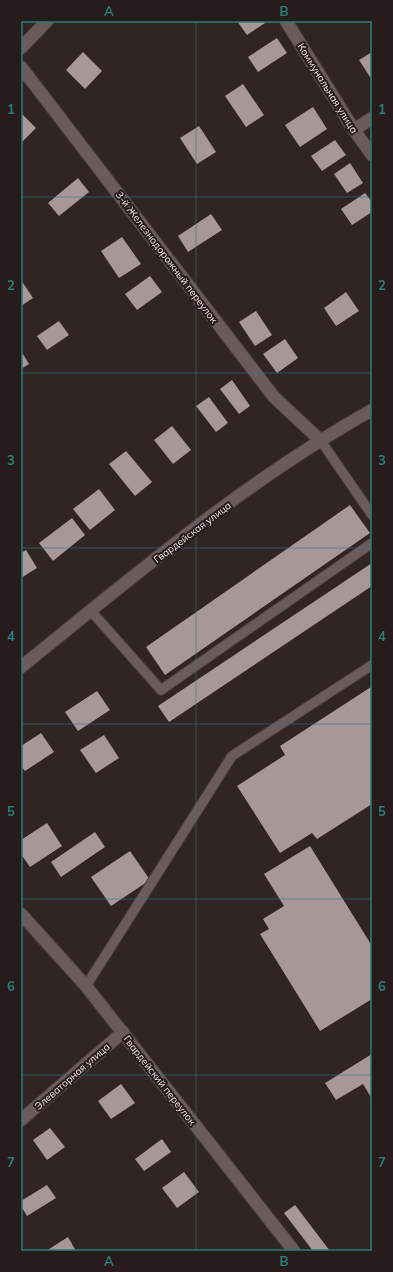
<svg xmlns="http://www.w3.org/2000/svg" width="393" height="1272" viewBox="0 0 393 1272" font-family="Mulish,sans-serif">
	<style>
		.building { fill: #a89797 }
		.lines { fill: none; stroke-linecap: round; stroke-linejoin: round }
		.lane-casing { stroke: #4d4241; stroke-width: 11 }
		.street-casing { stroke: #4d4241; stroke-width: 14 }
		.lane { stroke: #6b5c5b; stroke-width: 9 }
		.street { stroke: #6b5c5b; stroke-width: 12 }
		.grid { fill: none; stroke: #26817a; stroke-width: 1; stroke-opacity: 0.55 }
		.labels { text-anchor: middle; stroke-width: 4; stroke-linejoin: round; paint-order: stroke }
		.street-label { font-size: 10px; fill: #f0e7e6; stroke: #271b1b }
		.neatline { fill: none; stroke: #26817a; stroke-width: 1.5 }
		.grid-label { font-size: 13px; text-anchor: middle; font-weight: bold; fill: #26817a }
	</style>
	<rect width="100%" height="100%" fill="#312524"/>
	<g class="building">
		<path d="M 237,21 L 268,21 L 247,35 Z"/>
		<path d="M 277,38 L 287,53 L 258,72 L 248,57 Z"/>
		<path d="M 83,52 L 102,71 L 85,89 L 66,70 Z"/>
		<path d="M 372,52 L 372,80 L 359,60 Z"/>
		<path d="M 243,84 L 264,115 L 246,127 L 225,96 Z"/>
		<path d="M 313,107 L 327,129 L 300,147 L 285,125 Z"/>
		<path d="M 21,113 L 36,128 L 21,143 Z"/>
		<path d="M 199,126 L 216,152 L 197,164 L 180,138 Z"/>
		<path d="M 335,140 L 346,155 L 322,171 L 311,156 Z"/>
		<path d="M 350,163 L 363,183 L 347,193 L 334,174 Z"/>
		<path d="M 78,178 L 89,192 L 59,216 L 48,203 Z"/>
		<path d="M 365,193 L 372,202 L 372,212 L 352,225 L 341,209 Z"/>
		<path d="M 211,214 L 222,230 L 188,252 L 178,236 Z"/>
		<path d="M 122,237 L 141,264 L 119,278 L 101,251 Z"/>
		<path d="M 150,276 L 162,292 L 137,310 L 125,294 Z"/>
		<path d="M 21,280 L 33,298 L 21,306 Z"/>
		<path d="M 346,292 L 359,311 L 336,326 L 324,308 Z"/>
		<path d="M 256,311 L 272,335 L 255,346 L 239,322 Z"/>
		<path d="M 59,321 L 69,335 L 47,350 L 37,336 Z"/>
		<path d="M 285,339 L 298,358 L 277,373 L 263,354 Z"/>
		<path d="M 21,351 L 29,364 L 21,369 Z"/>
		<path d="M 232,380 L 250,406 L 239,414 L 220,389 Z"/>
		<path d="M 209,397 L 228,423 L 216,432 L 196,406 Z"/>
		<path d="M 172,426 L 191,450 L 173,464 L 154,440 Z"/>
		<path d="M 126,451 L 152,482 L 135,496 L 109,464 Z"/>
		<path d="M 99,489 L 115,510 L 90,530 L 73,509 Z"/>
		<path d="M 350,505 L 370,533 L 165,675 L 146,647 Z"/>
		<path d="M 72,518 L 85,535 L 53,561 L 39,543 Z"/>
		<path d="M 26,550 L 37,568 L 21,578 L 21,553 Z"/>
		<path d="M 372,563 L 372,586 L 169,722 L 158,706 Z"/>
		<path d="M 371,687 L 372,804 L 317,839 L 312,833 L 280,853 L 237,786 L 285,755 L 280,746 Z"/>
		<path d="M 97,691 L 110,710 L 78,731 L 65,712 Z"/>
		<path d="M 41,733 L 54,752 L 25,771 L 21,766 L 21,746 Z"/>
		<path d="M 104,735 L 119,758 L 96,773 L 80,750 Z"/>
		<path d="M 47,823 L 62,846 L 30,867 L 21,854 L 21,840 Z"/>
		<path d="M 95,832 L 105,847 L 61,877 L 51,862 Z"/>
		<path d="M 310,846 L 372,946 L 372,999 L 320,1031 L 260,934 L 269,929 L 263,919 L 284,906 L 264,874 Z"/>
		<path d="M 130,851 L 150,880 L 111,906 L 91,877 Z"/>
		<path d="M 372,1054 L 372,1099 L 363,1084 L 336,1100 L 325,1083 Z"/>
		<path d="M 121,1084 L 135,1103 L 111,1119 L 98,1101 Z"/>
		<path d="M 50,1128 L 65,1147 L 47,1160 L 33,1140 Z"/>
		<path d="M 162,1139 L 171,1152 L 144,1171 L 135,1159 Z"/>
		<path d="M 184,1172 L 199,1192 L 177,1208 L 162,1188 Z"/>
		<path d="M 47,1185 L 56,1198 L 27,1216 L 21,1206 L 21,1201 Z"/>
		<path d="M 295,1205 L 330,1251 L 313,1251 L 284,1213 Z"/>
		<path d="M 68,1237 L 76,1251 L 46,1251 Z"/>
	</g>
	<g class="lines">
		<defs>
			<g id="lane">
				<path d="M 321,441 L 372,515"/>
				<path d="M 91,611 L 161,690 L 372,543"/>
				<path d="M 86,986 L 232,756 L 372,665"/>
			</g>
			<g id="street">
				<path d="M 286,21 L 354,130 L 372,155"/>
				<path d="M 21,48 L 47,21"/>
				<path d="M 21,67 L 274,397 L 321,441"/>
				<path d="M 354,130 L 372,118"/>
				<path d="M 21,667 C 134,576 245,481 372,410"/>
				<path d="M 21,914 L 86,986 L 294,1251"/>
				<path d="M 21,1120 L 123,1032"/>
			</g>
		</defs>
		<use href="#lane" class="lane-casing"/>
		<use href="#street" class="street-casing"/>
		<use href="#lane" class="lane"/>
		<use href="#street" class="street"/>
	</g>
	<path class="grid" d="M 196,21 L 196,1251M 21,197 L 372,197M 21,373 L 372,373M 21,548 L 372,548M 21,724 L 372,724M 21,899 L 372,899M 21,1075 L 372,1075"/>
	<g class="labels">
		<g class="street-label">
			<text transform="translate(328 88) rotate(58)" y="4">Коммунальная улица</text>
			<text transform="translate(167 257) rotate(53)" y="4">3-й Железнодорожный переулок</text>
			<text transform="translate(192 532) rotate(-37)" y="4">Гвардейская улица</text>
			<text transform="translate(72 1076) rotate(-41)" y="4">Элеваторная улица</text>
			<text transform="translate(160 1080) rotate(52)" y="4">Гвардейский переулок</text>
		</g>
	</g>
	<rect width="393" height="1272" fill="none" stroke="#271b1b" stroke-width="44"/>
	<rect x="22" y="22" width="349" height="1228" class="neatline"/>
	<g class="grid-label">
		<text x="109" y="16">A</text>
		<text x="284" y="16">B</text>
		<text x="11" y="114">1</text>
		<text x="382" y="114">1</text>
		<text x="11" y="290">2</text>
		<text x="382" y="290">2</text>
		<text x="11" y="465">3</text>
		<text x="382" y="465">3</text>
		<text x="11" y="641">4</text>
		<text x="382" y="641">4</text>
		<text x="11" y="816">5</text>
		<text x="382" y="816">5</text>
		<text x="11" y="991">6</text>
		<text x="382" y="991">6</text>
		<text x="11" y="1167">7</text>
		<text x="382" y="1167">7</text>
		<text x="109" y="1266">A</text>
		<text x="284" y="1266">B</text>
	</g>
</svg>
